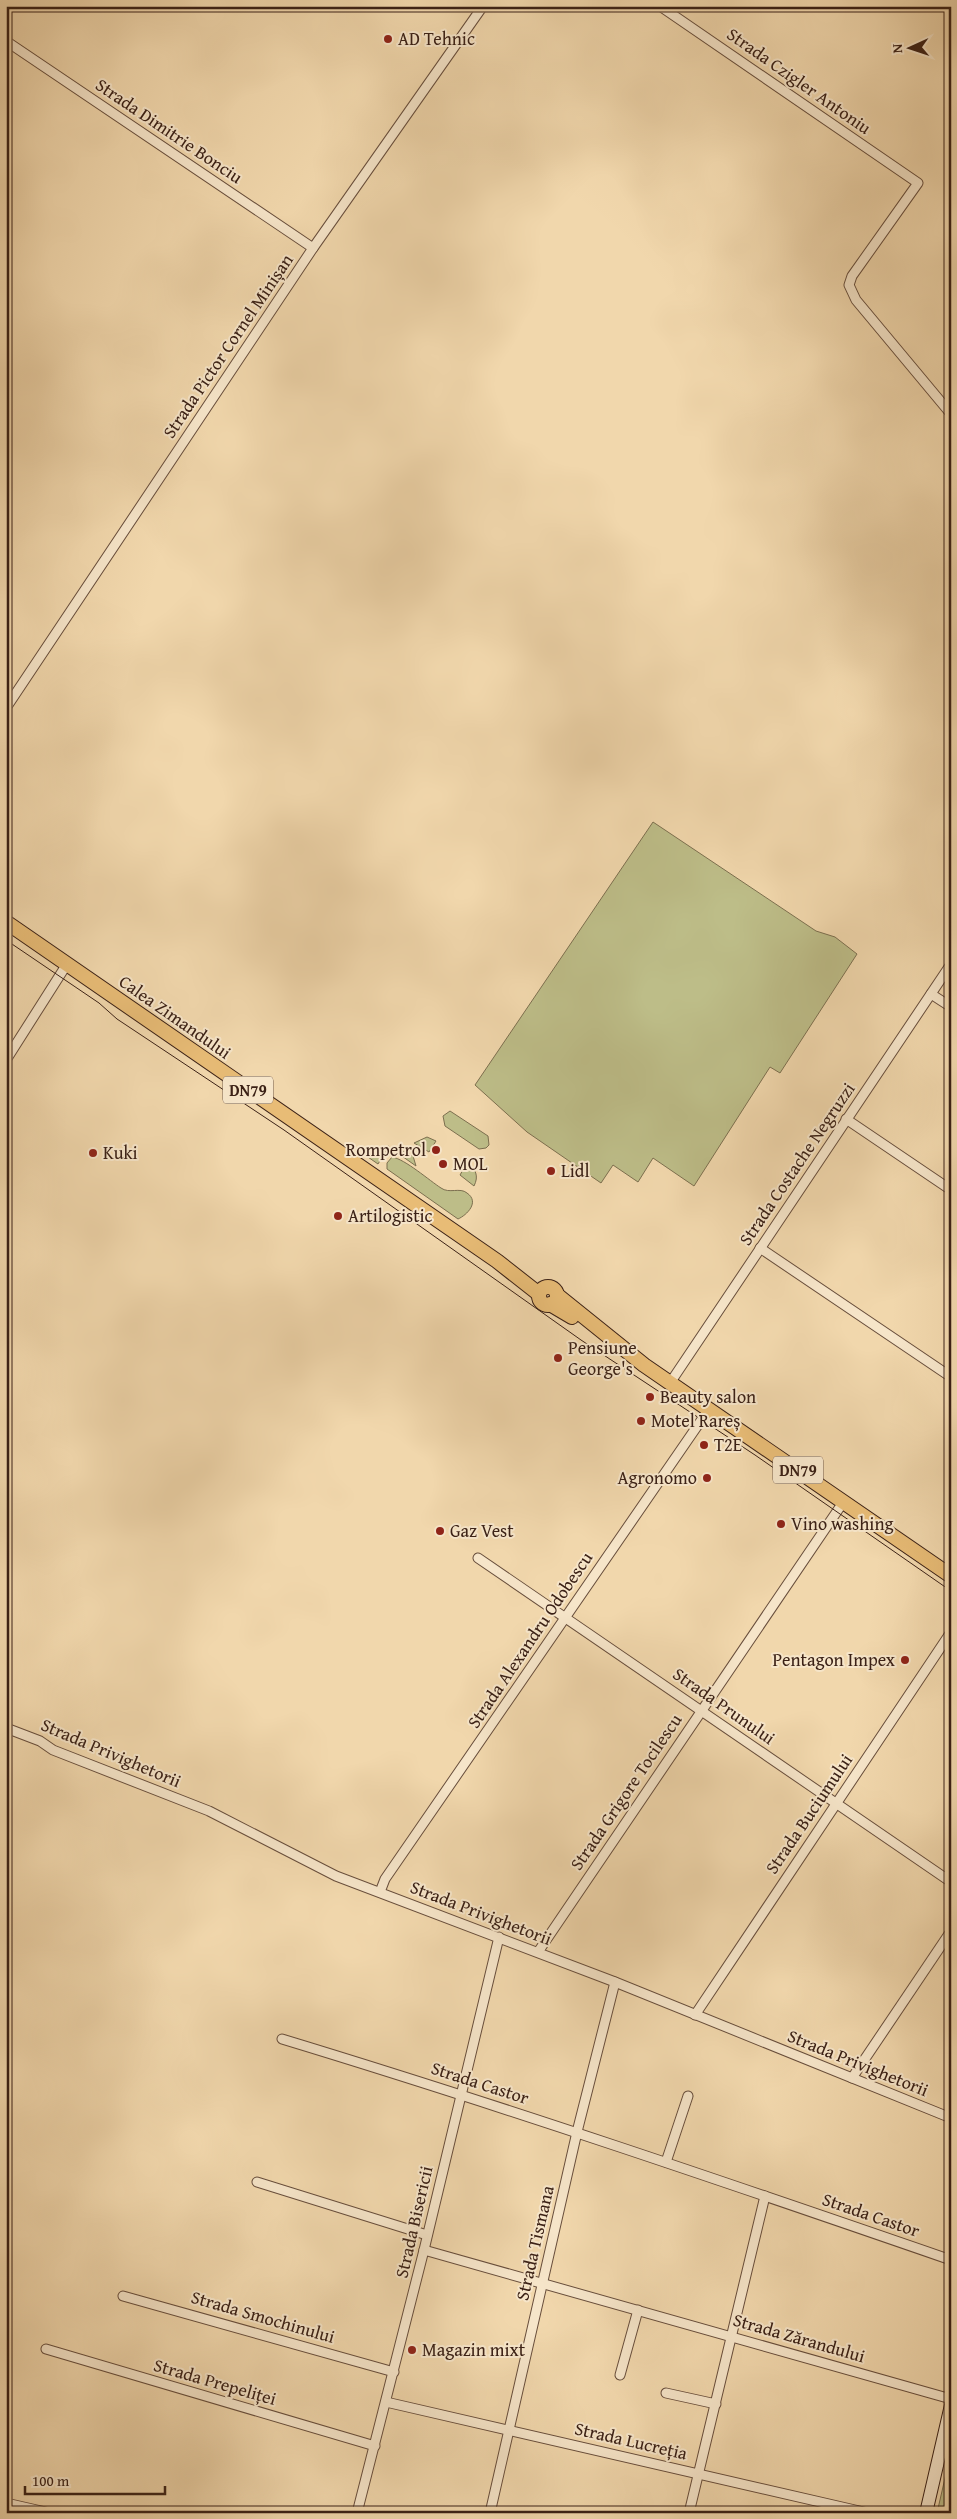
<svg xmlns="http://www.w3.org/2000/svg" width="957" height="2519" viewBox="0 0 957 2519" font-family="'Gentium Book Plus',serif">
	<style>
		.green { fill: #bdbd88; stroke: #7c6f4f }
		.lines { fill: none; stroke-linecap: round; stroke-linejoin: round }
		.street-casing { stroke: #684e3c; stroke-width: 11 }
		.secondary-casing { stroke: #3b2116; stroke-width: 14 }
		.primary-casing { stroke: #3b2116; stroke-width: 16 }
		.street { stroke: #f6e5c9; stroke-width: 9 }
		.secondary { stroke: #f6e5c9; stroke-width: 12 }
		.primary { stroke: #e8bc76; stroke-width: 14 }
		.tram { stroke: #3b2116; stroke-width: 1 }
		.poi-dot { fill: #8f2418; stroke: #f6e5c9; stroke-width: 2 }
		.labels { text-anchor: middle; stroke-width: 4; stroke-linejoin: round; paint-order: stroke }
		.shield { fill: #f6e5c9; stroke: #735c4c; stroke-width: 1 }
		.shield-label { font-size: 16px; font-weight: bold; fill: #3b2116 }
		.poi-label { font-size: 18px; fill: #3b2116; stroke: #f6e5c9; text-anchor: start }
		.street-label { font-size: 18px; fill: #3b2116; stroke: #f6e5c9 }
	</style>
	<rect width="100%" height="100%" fill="#f1d7ac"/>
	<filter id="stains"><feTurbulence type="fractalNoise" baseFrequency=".004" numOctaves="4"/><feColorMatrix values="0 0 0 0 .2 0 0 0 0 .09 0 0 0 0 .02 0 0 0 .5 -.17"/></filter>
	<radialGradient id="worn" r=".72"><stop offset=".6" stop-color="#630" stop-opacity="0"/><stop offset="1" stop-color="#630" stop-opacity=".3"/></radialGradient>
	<g class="green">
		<path d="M 653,822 L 816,931 L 835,937 L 857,954 L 780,1073 L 770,1067 L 694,1186 L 653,1158 L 638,1182 L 613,1165 L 601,1183 L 527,1132 L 475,1085 Z"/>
		<path d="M 450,1111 L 488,1136 L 489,1145 L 486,1148 L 479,1149 L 445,1126 L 443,1116 Z"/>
		<path d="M 427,1137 L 436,1141 L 429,1152 L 414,1143 Z"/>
		<path d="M 389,1146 L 378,1164 L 365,1155 Z"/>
		<path d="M 404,1151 L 413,1156 L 416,1166 L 399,1154 Z"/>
		<path d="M 392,1157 C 405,1159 430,1181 441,1188 C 449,1194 460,1187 467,1193 C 480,1202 467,1215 458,1219 L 387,1169 L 387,1163 Z"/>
		<path d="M 467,1163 C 476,1169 479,1176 474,1186 L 460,1175 Z"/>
		<path d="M 948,2465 L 951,2466 L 951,2513 L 937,2513 Z"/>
	</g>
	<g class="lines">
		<defs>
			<g id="street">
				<path d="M 660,6 L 918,183 L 852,276 L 849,285 L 856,300 L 951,414"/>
				<path d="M 6,41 L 313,248"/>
				<path d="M 6,708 L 313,248 L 483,6"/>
				<path d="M 931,994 L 951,1007"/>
				<path d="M 6,1060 L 67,964"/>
				<path d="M 846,1119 L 951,1190"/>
				<path d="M 760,1248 L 951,1377"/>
				<path d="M 670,1383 L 951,964"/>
				<path d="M 478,1558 L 951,1882"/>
				<path d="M 6,1728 L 40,1741 L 53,1750 L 209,1811 L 336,1876 L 615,1982 L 951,2118"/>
				<path d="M 380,1892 L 385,1879 L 709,1409"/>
				<path d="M 538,1952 L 844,1501"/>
				<path d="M 695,2015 L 951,1632"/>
				<path d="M 282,2039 C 506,2107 728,2183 951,2260"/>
				<path d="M 852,2078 L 951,1931"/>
				<path d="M 666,2162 L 688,2096"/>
				<path d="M 257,2182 L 427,2235"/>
				<path d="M 424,2250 L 951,2399"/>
				<path d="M 123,2296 L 394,2372"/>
				<path d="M 46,2349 L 375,2446"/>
				<path d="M 620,2375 L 638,2310"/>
				<path d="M 666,2393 L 716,2404"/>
				<path d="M 386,2402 L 868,2513"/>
				<path d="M 6,2503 L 50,2513"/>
				<path d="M 357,2513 L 424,2250 L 499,1937"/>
				<path d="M 490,2513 L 577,2132 L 615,1982"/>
				<path d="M 689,2513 L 765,2196"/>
			</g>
			<path id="secondary" d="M 926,2513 L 951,2405"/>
			<g id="primary">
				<path d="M 6,922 L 497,1261 L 539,1294"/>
				<circle cx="548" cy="1296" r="9"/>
				<path d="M 557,1295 L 644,1365 L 951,1576"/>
				<path d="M 550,1304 L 572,1317"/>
			</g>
		</defs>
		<use href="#street" class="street-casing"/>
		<use href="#secondary" class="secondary-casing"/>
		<use href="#primary" class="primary-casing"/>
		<use href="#street" class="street"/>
		<use href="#secondary" class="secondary"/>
		<use href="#primary" class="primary"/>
		<path class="tram" d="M 6,940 L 99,1003 L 117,1019 L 284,1130 L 581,1340 L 755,1455 L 951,1591"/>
	</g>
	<g class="poi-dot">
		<circle cx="388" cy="39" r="5"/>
		<circle cx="436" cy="1150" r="5"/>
		<circle cx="93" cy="1153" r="5"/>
		<circle cx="443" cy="1164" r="5"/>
		<circle cx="551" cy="1171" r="5"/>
		<circle cx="338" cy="1216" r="5"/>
		<circle cx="558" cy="1358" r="5"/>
		<circle cx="650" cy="1397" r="5"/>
		<circle cx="641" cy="1421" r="5"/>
		<circle cx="704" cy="1445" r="5"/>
		<circle cx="707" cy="1478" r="5"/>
		<circle cx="781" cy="1524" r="5"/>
		<circle cx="440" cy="1531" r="5"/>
		<circle cx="905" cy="1660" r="5"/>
		<circle cx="412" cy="2350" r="5"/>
	</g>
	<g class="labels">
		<g class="shield">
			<rect x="223" y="1076.5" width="50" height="27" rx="4"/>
			<rect x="773" y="1456.5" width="50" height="27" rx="4"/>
		</g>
		<g class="shield-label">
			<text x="248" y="1096">DN79</text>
			<text x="798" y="1476">DN79</text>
		</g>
		<g class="poi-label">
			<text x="398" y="45">AD Tehnic</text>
			<text x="426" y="1156" text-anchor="end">Rompetrol</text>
			<text x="103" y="1159">Kuki</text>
			<text x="453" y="1170">MOL</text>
			<text x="561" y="1177">Lidl</text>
			<text x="348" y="1222">Artilogistic</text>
			<text x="568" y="1354">Pensiune<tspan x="568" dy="21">George's</tspan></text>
			<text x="660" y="1403">Beauty salon</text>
			<text x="651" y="1427">Motel Rareș</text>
			<text x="714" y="1451">T2E</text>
			<text x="697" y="1484" text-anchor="end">Agronomo</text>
			<text x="791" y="1530">Vino washing</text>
			<text x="450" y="1537">Gaz Vest</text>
			<text x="895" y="1666" text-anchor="end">Pentagon Impex</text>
			<text x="422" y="2356">Magazin mixt</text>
		</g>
		<g class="street-label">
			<text transform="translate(799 81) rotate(35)" y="6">Strada Czigler Antoniu</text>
			<text transform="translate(169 131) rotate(34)" y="6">Strada Dimitrie Bonciu</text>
			<text transform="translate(228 346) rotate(-56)" y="6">Strada Pictor Cornel Minișan</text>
			<text transform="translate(175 1017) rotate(35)" y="6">Calea Zimandului</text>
			<text transform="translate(797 1164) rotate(-56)" y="6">Strada Costache Negruzzi</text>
			<text transform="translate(530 1640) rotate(-56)" y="6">Strada Alexandru Odobescu</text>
			<text transform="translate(724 1706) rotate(35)" y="6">Strada Prunului</text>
			<text transform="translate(111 1753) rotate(23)" y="6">Strada Privighetorii</text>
			<text transform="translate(626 1792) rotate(-56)" y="6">Strada Grigore Tocilescu</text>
			<text transform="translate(809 1814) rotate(-56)" y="6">Strada Buciumului</text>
			<text transform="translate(481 1913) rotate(21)" y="6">Strada Privighetorii</text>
			<text transform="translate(858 2063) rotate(22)" y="6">Strada Privighetorii</text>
			<text transform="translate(480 2083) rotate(18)" y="6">Strada Castor</text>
			<text transform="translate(871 2215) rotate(19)" y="6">Strada Castor</text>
			<text transform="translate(414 2222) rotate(-77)" y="6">Strada Bisericii</text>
			<text transform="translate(535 2243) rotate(-77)" y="6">Strada Tismana</text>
			<text transform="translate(263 2317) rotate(16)" y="6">Strada Smochinului</text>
			<text transform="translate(799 2338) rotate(16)" y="6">Strada Zărandului</text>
			<text transform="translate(215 2382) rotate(16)" y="6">Strada Prepeliței</text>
			<text transform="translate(631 2441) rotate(13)" y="6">Strada Lucreția</text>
		</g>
	</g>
	<rect width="957" height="2519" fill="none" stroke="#f1d7ac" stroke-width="25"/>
	<rect x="8" y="8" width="942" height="2504" fill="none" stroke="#3b2116" stroke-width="2.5"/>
	<rect x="12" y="12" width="932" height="2494" fill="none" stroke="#3b2116"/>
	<g transform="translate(910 48) rotate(267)" stroke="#f6e5c9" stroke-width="4" paint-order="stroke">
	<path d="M0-4L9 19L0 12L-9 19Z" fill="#3b2116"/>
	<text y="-8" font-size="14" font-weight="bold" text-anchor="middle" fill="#3b2116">N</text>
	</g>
	<path d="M25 2486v8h140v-8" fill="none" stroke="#3b2116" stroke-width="2.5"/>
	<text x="32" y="2486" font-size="15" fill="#3b2116" stroke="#f6e5c9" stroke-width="4" paint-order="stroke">100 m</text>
	<rect width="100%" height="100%" filter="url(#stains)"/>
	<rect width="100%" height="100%" fill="url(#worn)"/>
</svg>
